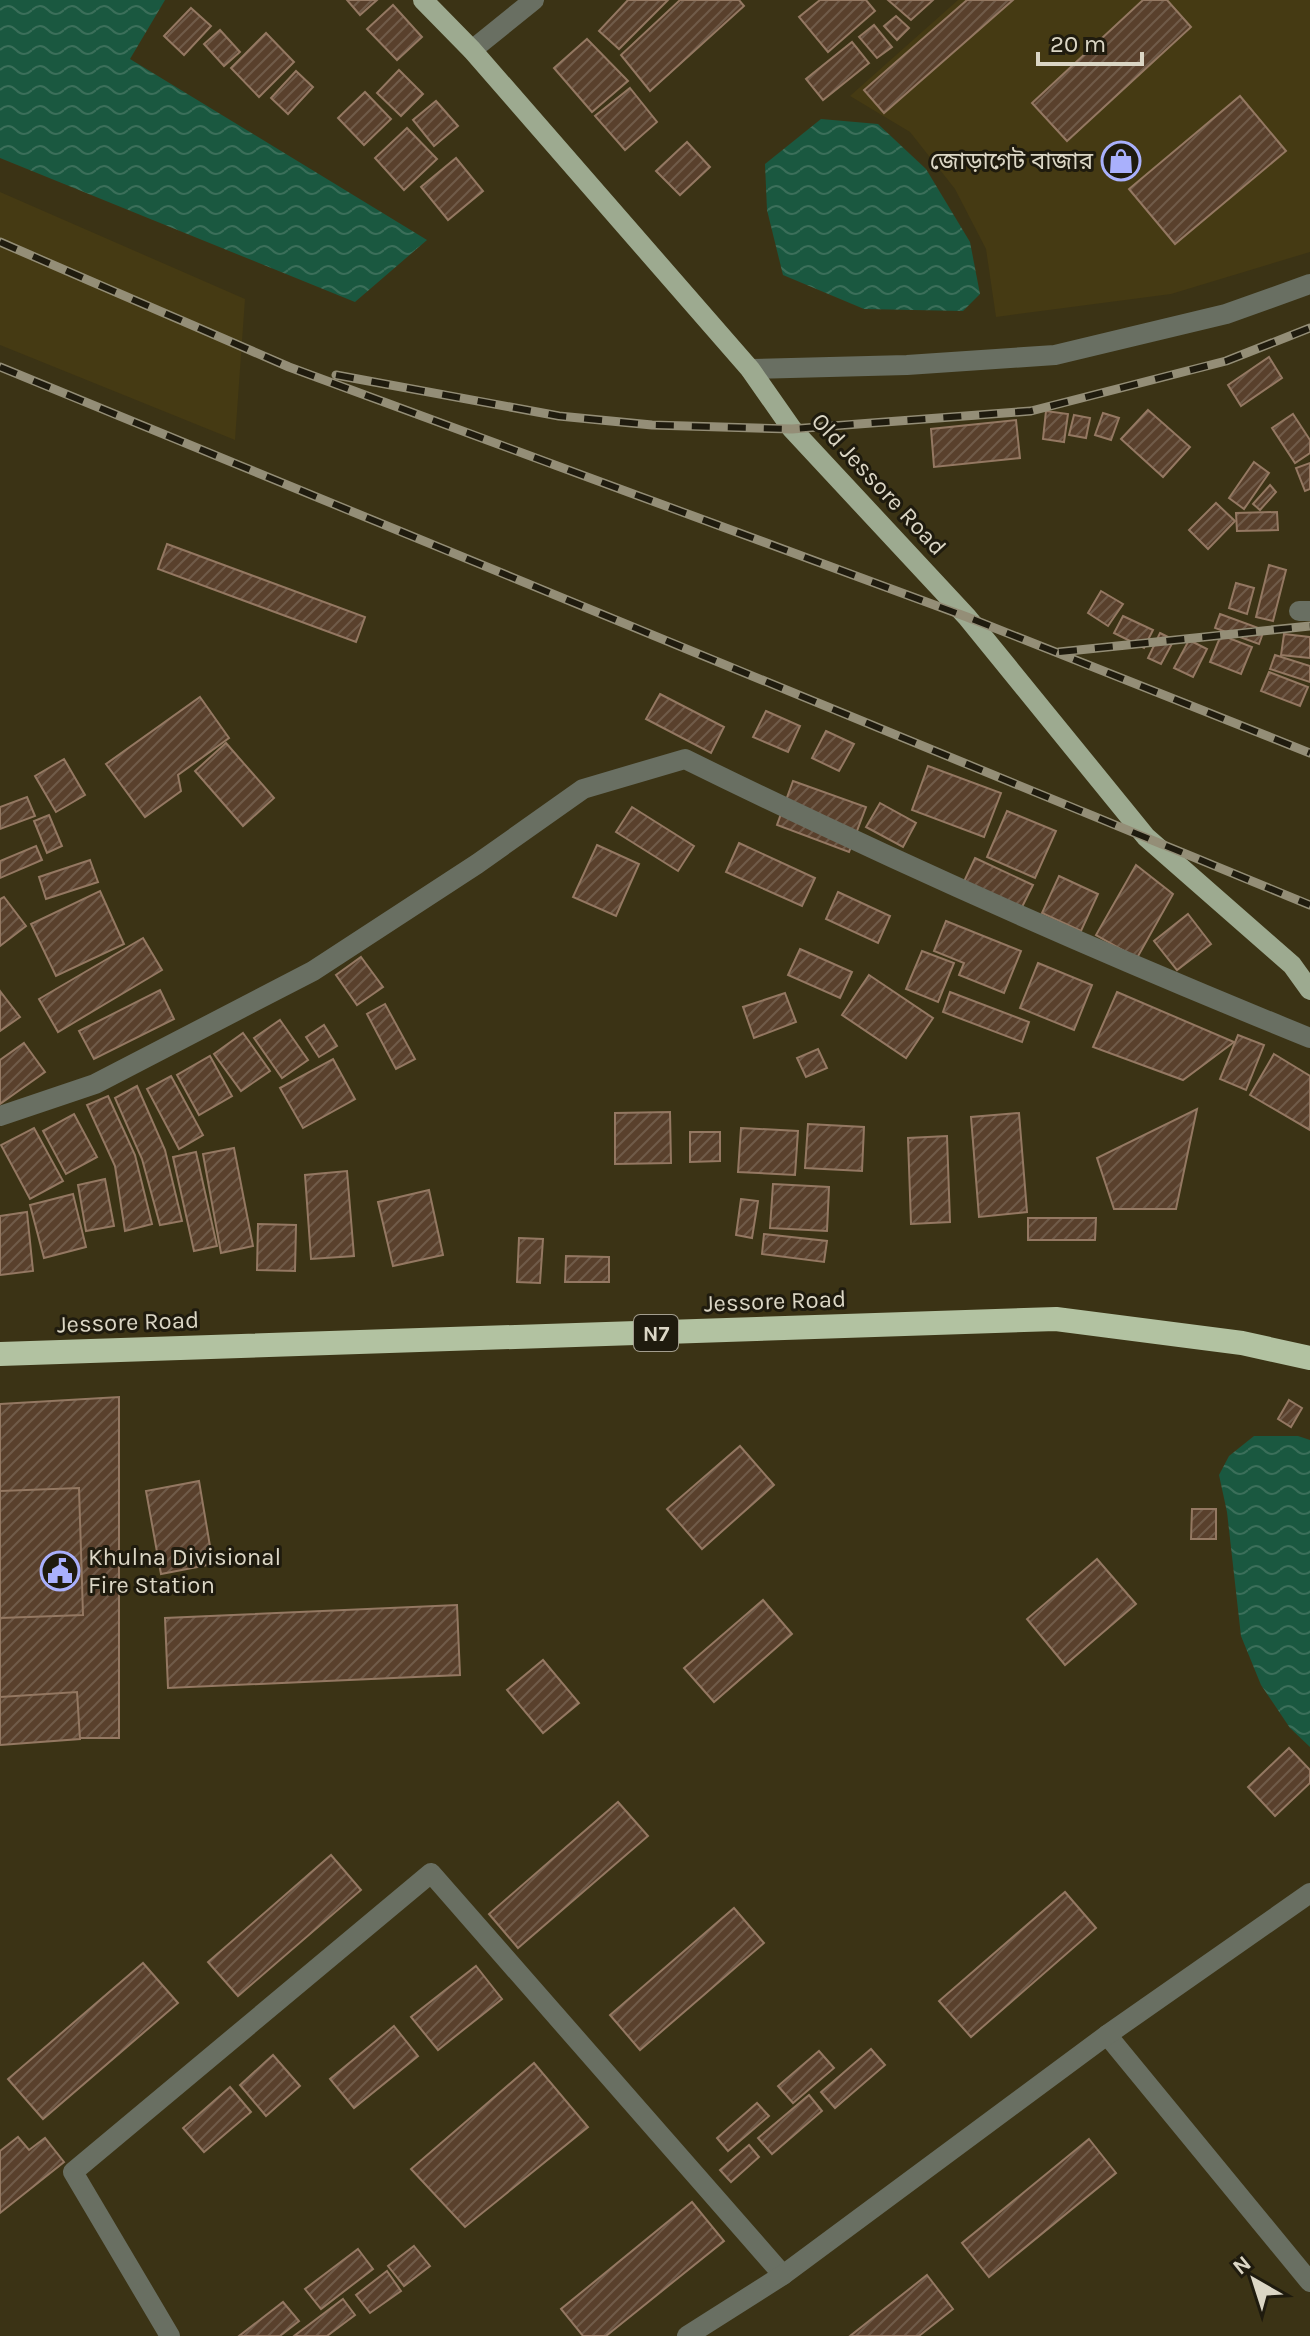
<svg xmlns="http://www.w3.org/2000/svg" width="1310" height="2336" viewBox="0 0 1310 2336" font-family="Karla,'Noto Sans Bengali',sans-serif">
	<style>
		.built { fill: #453a13 }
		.water { fill: url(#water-waves) }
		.building { fill: url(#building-hatch); stroke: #947862; stroke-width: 2 }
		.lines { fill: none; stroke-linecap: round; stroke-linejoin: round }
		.minor { stroke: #696f62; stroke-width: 20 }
		.major { stroke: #9daa90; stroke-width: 20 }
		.highway { stroke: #b2c2a1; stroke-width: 24 }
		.rail-casing { stroke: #948e77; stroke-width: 9 }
		.rail { stroke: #1f1b0e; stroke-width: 6; stroke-dasharray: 18; stroke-linecap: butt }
		.labels { text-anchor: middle; stroke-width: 6; stroke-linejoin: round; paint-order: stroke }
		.shield { fill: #1f1b0e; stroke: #a39e8e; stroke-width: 2 }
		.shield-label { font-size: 22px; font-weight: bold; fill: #dbd6c5 }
		.poi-label { font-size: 24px; fill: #dbd6c5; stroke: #1f1b0e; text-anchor: end }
		.street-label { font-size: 24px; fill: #dbd6c5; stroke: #1f1b0e }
	</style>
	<defs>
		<pattern id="water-waves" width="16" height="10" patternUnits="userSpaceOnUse" patternTransform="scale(2)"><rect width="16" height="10" fill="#1a5840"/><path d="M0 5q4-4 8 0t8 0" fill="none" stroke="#3b6f5a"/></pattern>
		<pattern id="building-hatch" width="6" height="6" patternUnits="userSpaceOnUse" patternTransform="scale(2)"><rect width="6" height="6" fill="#59402c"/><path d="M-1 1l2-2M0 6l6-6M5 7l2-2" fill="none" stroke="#705b49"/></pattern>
	</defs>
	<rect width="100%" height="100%" fill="#3b3315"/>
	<g class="built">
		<path d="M 958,0 L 1310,0 L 1310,252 L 1171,294 L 996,317 L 986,249 L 955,189 L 910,132 L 850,96 Z"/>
		<path d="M 0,192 L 245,299 L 235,440 L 0,345 Z"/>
	</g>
	<g class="water">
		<path d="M 0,0 L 165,0 L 130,59 L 427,240 L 355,302 L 0,158 Z"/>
		<path d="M 821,119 L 878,124 L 926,169 L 970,242 L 980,294 L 963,311 L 864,309 L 783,275 L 767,210 L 765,164 Z"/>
		<path d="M 1254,1436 L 1298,1436 L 1310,1440 L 1310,1747 L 1290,1728 L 1261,1685 L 1241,1636 L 1227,1512 L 1219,1475 L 1229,1456 Z"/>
	</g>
	<g class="building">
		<path d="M 347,0 L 377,0 L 360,15 Z"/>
		<path d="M 628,0 L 668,0 L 619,49 L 599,31 Z"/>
		<path d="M 680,0 L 739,0 L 744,6 L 650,91 L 621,55 Z"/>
		<path d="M 820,0 L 866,0 L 875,11 L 828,52 L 799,17 Z"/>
		<path d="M 888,0 L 933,0 L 911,20 Z"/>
		<path d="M 967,0 L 1013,0 L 884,113 L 864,90 Z"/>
		<path d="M 1143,0 L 1167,0 L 1191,27 L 1067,141 L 1032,103 Z"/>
		<path d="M 393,5 L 422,37 L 397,60 L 367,29 Z"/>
		<path d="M 191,8 L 211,26 L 184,55 L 164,36 Z"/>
		<path d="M 896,16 L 909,28 L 897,40 L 884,26 Z"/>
		<path d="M 874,25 L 892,47 L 877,58 L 859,37 Z"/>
		<path d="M 220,30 L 240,52 L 224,66 L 204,44 Z"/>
		<path d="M 266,33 L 294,62 L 259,97 L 231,68 Z"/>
		<path d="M 587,39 L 628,81 L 592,112 L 554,68 Z"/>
		<path d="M 852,42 L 869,63 L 823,100 L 806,79 Z"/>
		<path d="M 399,70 L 423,94 L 401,116 L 377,93 Z"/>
		<path d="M 296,71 L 313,87 L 288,114 L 271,98 Z"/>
		<path d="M 630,88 L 657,122 L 625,150 L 595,116 Z"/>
		<path d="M 365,92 L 391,119 L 364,145 L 338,118 Z"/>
		<path d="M 1240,96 L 1286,151 L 1175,244 L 1129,189 Z"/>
		<path d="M 436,101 L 458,126 L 434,146 L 413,120 Z"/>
		<path d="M 407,128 L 437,159 L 404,190 L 375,158 Z"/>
		<path d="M 687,142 L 710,167 L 680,195 L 656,171 Z"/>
		<path d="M 456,158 L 483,191 L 448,220 L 421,187 Z"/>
		<path d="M 1269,357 L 1282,378 L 1241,406 L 1228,385 Z"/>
		<path d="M 1148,410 L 1190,447 L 1163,477 L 1121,439 Z"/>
		<path d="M 1046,411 L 1068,414 L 1064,442 L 1043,439 Z"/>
		<path d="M 1103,413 L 1119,418 L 1111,440 L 1095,435 Z"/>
		<path d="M 1293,414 L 1310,440 L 1310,453 L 1295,463 L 1272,428 Z"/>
		<path d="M 1074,415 L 1090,418 L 1086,438 L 1069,435 Z"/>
		<path d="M 1016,420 L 1020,458 L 934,467 L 931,429 Z"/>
		<path d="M 1254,462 L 1269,473 L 1244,509 L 1229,498 Z"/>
		<path d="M 1310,463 L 1310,489 L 1305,491 L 1296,468 Z"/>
		<path d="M 1270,485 L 1276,492 L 1260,510 L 1253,504 Z"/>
		<path d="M 1216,503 L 1235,521 L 1208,549 L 1189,530 Z"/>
		<path d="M 1277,512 L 1278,530 L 1237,531 L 1236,513 Z"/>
		<path d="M 167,544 L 365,617 L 356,642 L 158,569 Z"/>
		<path d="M 1269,565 L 1286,570 L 1273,621 L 1256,617 Z"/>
		<path d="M 1236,583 L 1254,588 L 1247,614 L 1229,608 Z"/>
		<path d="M 1101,591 L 1123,604 L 1108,626 L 1088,613 Z"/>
		<path d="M 1220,614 L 1264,630 L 1259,644 L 1215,628 Z"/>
		<path d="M 1123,616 L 1153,630 L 1144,648 L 1114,633 Z"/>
		<path d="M 1160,633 L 1174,640 L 1161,664 L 1148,658 Z"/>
		<path d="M 1284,634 L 1310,637 L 1310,658 L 1281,655 Z"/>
		<path d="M 1221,635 L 1252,647 L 1241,674 L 1210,662 Z"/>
		<path d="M 1189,640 L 1207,649 L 1193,677 L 1174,668 Z"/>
		<path d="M 1275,655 L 1310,666 L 1310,682 L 1270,669 Z"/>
		<path d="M 1269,672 L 1308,687 L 1300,706 L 1261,691 Z"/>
		<path d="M 660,694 L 724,727 L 711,753 L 646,719 Z"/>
		<path d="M 200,697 L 229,738 L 178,775 L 181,791 L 145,817 L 106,764 Z"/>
		<path d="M 766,711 L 800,726 L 788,752 L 753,737 Z"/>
		<path d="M 826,731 L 854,744 L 839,771 L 812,758 Z"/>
		<path d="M 226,743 L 274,798 L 243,826 L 195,771 Z"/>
		<path d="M 64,759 L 85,795 L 56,812 L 35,776 Z"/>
		<path d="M 928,766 L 1001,793 L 984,837 L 912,810 Z"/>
		<path d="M 793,781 L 866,807 L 849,852 L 777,825 Z"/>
		<path d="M 27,797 L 35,816 L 0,829 L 0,807 Z"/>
		<path d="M 880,803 L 916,823 L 903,847 L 866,827 Z"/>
		<path d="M 632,807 L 694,846 L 678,871 L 616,832 Z"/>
		<path d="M 1007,811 L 1056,831 L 1035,878 L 987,857 Z"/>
		<path d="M 49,815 L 62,846 L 47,853 L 34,821 Z"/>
		<path d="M 739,843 L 815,878 L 802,906 L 726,872 Z"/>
		<path d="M 597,845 L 639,864 L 616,916 L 573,897 Z"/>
		<path d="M 36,846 L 42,860 L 0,878 L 0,861 Z"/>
		<path d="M 975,858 L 1033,885 L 1017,917 L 960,890 Z"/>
		<path d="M 90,860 L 98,882 L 46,899 L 39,877 Z"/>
		<path d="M 1136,865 L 1173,894 L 1137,958 L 1096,935 Z"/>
		<path d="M 1059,876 L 1098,894 L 1081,931 L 1042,913 Z"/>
		<path d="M 100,891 L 124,944 L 56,976 L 31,924 Z"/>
		<path d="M 838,892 L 890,916 L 878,943 L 826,919 Z"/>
		<path d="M 4,897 L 26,926 L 0,946 L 0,899 Z"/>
		<path d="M 1188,914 L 1211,944 L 1177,970 L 1154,941 Z"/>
		<path d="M 946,921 L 1021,951 L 1004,993 L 959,975 L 964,963 L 934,951 Z"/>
		<path d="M 143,938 L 162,970 L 58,1032 L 39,999 Z"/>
		<path d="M 800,949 L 852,972 L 840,998 L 788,975 Z"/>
		<path d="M 922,951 L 954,963 L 938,1002 L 906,989 Z"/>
		<path d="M 361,957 L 383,987 L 357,1005 L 336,975 Z"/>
		<path d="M 1038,963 L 1092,985 L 1074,1030 L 1020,1008 Z"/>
		<path d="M 869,975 L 933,1018 L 906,1058 L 842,1015 Z"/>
		<path d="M 160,990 L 174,1019 L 94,1059 L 79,1031 Z"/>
		<path d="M 0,991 L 20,1017 L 0,1031 Z"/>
		<path d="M 950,992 L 1029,1022 L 1022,1042 L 943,1012 Z"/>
		<path d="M 1117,992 L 1234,1042 L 1183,1080 L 1093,1047 Z"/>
		<path d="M 785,993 L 796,1022 L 754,1038 L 743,1007 Z"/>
		<path d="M 385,1004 L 415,1059 L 396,1069 L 367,1014 Z"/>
		<path d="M 280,1020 L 308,1060 L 282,1078 L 254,1038 Z"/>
		<path d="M 324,1025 L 337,1046 L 319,1057 L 306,1037 Z"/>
		<path d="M 243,1033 L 270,1071 L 241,1091 L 214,1054 Z"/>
		<path d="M 1238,1035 L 1264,1045 L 1246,1090 L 1220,1079 Z"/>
		<path d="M 24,1043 L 45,1072 L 0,1104 L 0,1060 Z"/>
		<path d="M 818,1049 L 827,1068 L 806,1077 L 797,1058 Z"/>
		<path d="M 1274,1054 L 1310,1076 L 1310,1130 L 1250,1095 Z"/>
		<path d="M 210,1056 L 232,1096 L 199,1115 L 177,1075 Z"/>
		<path d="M 333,1059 L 355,1099 L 303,1128 L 280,1088 Z"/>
		<path d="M 171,1076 L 203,1135 L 179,1149 L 147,1089 Z"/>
		<path d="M 137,1086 L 165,1150 L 182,1221 L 160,1225 L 142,1159 L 115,1098 Z"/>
		<path d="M 108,1096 L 135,1155 L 152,1224 L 125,1231 L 115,1166 L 87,1105 Z"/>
		<path d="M 1197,1109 L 1176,1209 L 1114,1209 L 1097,1158 Z"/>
		<path d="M 670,1112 L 671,1163 L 615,1164 L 615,1113 Z"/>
		<path d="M 1019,1113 L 1027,1212 L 979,1217 L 971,1117 Z"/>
		<path d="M 74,1114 L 97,1157 L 66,1174 L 43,1131 Z"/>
		<path d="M 808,1124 L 864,1127 L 862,1171 L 805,1168 Z"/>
		<path d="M 34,1128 L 63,1181 L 30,1199 L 1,1145 Z"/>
		<path d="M 741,1128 L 798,1131 L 795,1175 L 738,1172 Z"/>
		<path d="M 690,1132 L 720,1132 L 720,1161 L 690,1162 Z"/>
		<path d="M 947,1136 L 950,1222 L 911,1224 L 908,1138 Z"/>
		<path d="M 234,1148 L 253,1246 L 221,1253 L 203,1154 Z"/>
		<path d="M 196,1152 L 217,1246 L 194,1251 L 173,1157 Z"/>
		<path d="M 347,1171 L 354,1256 L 311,1259 L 305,1175 Z"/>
		<path d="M 105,1179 L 114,1226 L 86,1231 L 78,1185 Z"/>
		<path d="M 773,1184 L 829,1187 L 827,1231 L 770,1228 Z"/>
		<path d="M 429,1190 L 443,1255 L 393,1266 L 378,1202 Z"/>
		<path d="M 73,1194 L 86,1247 L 44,1258 L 30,1205 Z"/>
		<path d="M 741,1199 L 758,1201 L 752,1238 L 736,1235 Z"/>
		<path d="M 27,1212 L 33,1271 L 0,1275 L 0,1216 Z"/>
		<path d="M 1028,1218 L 1096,1218 L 1095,1240 L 1028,1240 Z"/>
		<path d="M 258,1224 L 296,1225 L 295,1271 L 257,1270 Z"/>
		<path d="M 764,1234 L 827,1241 L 824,1262 L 762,1254 Z"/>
		<path d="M 519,1238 L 543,1239 L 540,1283 L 517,1282 Z"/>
		<path d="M 566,1256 L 609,1257 L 609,1282 L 565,1282 Z"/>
		<path d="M 119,1397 L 119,1738 L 0,1738 L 0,1404 Z"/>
		<path d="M 1289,1400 L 1302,1408 L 1291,1427 L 1278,1419 Z"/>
		<path d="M 740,1446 L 774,1485 L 702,1549 L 667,1509 Z"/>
		<path d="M 199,1481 L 213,1564 L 161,1574 L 146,1491 Z"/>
		<path d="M 79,1488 L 83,1615 L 0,1618 L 0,1491 Z"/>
		<path d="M 1192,1509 L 1216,1509 L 1216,1539 L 1191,1539 Z"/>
		<path d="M 1097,1559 L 1136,1604 L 1065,1665 L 1027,1619 Z"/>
		<path d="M 763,1600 L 792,1634 L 714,1702 L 684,1668 Z"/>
		<path d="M 457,1605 L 460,1675 L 168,1688 L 165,1618 Z"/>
		<path d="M 543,1660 L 579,1703 L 543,1733 L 507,1690 Z"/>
		<path d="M 77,1692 L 80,1739 L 0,1745 L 0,1697 Z"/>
		<path d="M 1289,1748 L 1310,1770 L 1310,1783 L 1275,1816 L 1248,1787 Z"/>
		<path d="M 618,1802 L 648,1836 L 518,1948 L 489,1914 Z"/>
		<path d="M 331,1855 L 361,1890 L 238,1996 L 208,1962 Z"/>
		<path d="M 1065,1892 L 1096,1928 L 971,2037 L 939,2001 Z"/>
		<path d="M 734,1908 L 764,1943 L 640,2050 L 610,2015 Z"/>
		<path d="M 143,1963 L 178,2003 L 43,2119 L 8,2079 Z"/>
		<path d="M 476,1966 L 502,1999 L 438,2050 L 411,2017 Z"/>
		<path d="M 394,2026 L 418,2056 L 354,2108 L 330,2079 Z"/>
		<path d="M 871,2049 L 885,2065 L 835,2108 L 821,2092 Z"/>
		<path d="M 819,2051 L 834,2068 L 793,2103 L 778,2086 Z"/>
		<path d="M 273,2055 L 300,2086 L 266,2116 L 240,2085 Z"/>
		<path d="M 534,2063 L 588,2127 L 465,2227 L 411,2169 Z"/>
		<path d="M 230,2087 L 251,2112 L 204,2152 L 183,2128 Z"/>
		<path d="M 809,2095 L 822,2111 L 772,2154 L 758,2138 Z"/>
		<path d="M 757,2103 L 769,2116 L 728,2151 L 717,2138 Z"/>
		<path d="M 18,2137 L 29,2150 L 45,2138 L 64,2162 L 0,2213 L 0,2151 Z"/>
		<path d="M 1089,2139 L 1116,2173 L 989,2277 L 962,2243 Z"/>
		<path d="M 749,2145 L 759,2157 L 731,2182 L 720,2170 Z"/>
		<path d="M 692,2202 L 724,2241 L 606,2336 L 583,2336 L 561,2309 Z"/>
		<path d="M 414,2246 L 430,2266 L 404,2286 L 388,2266 Z"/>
		<path d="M 358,2249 L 373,2269 L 321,2309 L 305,2289 Z"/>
		<path d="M 387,2271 L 401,2291 L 370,2313 L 356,2295 Z"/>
		<path d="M 927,2275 L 953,2309 L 919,2336 L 850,2336 Z"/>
		<path d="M 343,2299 L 355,2315 L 327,2336 L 294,2336 Z"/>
		<path d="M 283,2302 L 299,2321 L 280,2336 L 239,2336 Z"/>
	</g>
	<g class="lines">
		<g class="minor">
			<path d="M 472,50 L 534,0"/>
			<path d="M 750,369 L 907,365 L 1055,355 L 1226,314 L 1310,284"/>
			<path d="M 1299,611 L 1310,611"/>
			<path d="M 0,1116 L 95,1084 L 313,971 L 477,864 L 583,789 L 685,759 C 890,860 1098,952 1310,1038"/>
			<path d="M 1107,2035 L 1310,2282"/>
			<path d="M 170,2336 L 73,2172 L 431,1873 L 783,2275"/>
			<path d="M 687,2336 L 783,2275 L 1107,2035 L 1310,1893"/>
		</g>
		<path class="major" d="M 423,0 L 472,50 L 750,369 L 792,429 L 967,617 L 1146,837 L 1292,965 L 1310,990"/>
		<path class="highway" d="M 0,1354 L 1056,1319 L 1242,1343 L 1310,1358"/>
		<defs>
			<g id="rail">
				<path d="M 0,242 L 289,367 L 967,617 L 1310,753"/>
				<path d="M 0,367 L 1310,905"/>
				<path d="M 336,375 L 559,416 L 652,425 L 792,429 L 1031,411 L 1226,361 L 1310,328"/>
				<path d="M 1059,652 L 1310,626"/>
			</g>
		</defs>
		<use href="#rail" class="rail-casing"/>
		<use href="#rail" class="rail"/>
	</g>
	<defs>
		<symbol id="shop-ring" viewBox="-11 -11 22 22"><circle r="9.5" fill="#1f1b0e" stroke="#a9b0fc" stroke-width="1.5"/><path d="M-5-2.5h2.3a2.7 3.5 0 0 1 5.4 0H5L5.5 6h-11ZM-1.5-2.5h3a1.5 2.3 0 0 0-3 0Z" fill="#a9b0fc"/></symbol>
		<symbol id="civic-ring" viewBox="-11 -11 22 22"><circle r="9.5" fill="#1f1b0e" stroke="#a9b0fc" stroke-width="1.5"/><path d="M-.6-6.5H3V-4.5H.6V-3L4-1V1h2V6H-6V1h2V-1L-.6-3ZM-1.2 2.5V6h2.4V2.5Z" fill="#a9b0fc"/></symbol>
	</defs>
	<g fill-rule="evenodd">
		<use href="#shop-ring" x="1099" y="139" width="44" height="44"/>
		<use href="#civic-ring" x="38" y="1549" width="44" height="44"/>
	</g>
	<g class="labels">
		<rect class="shield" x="634" y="1315" width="44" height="36" rx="6"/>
		<g class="shield-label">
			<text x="656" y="1341">N7</text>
		</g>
		<g class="poi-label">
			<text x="1093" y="169">জোড়াগেট বাজার</text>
			<text x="88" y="1565" text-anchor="start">Khulna Divisional<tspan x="88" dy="28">Fire Station</tspan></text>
		</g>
		<g class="street-label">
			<text transform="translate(879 484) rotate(47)" y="8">Old Jessore Road</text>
			<text transform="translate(775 1301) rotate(-2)" y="8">Jessore Road</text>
			<text transform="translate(128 1322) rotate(-2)" y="8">Jessore Road</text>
		</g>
	</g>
	<g transform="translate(1254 2280) rotate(321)" stroke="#1f1b0e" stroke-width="6" paint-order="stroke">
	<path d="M0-6L14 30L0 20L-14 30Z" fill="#dbd6c5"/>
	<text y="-12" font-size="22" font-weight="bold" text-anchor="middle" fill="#dbd6c5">N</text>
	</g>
	<path d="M1038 52v12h104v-12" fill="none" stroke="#dbd6c5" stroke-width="4"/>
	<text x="1050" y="52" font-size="24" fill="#dbd6c5" stroke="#1f1b0e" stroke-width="6" paint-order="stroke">20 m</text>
</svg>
